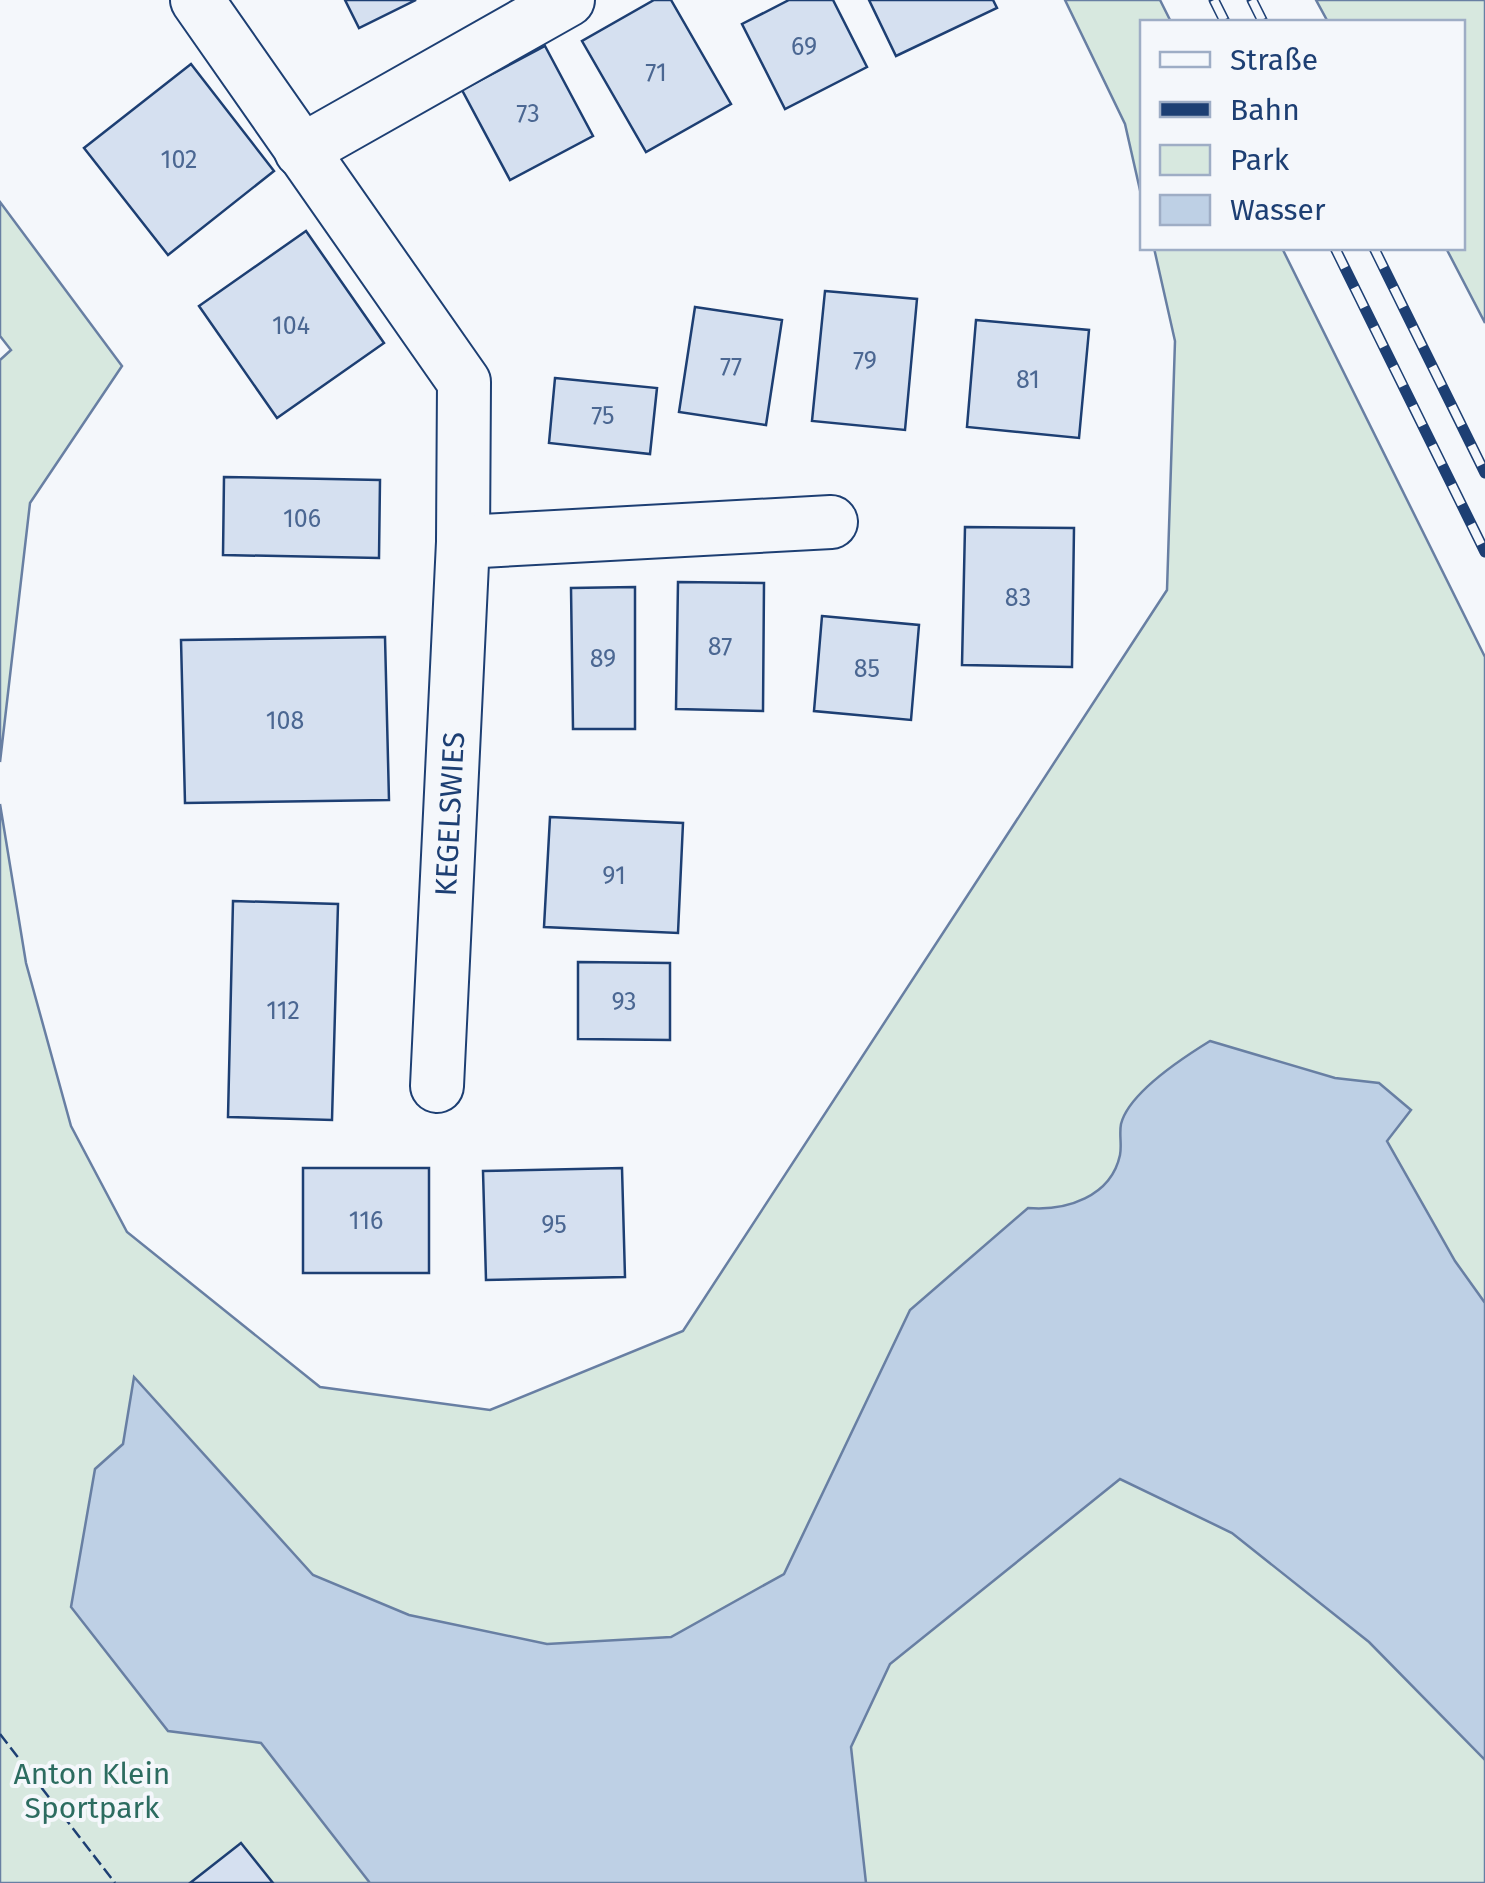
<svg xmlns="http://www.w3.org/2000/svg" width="1485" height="1883" viewBox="0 0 1485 1883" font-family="'Fira Sans',sans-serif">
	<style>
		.green { fill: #d7e8df; stroke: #687fa3; stroke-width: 2.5 }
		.water { fill: #bed0e5; stroke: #687fa3; stroke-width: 2.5 }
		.building { fill: #d5e0f0; stroke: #1d3f73; stroke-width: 2.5 }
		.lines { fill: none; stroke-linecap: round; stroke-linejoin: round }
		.minor-casing { stroke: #1d3f73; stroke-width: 56 }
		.minor { stroke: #f4f7fb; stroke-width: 52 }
		.rail-casing { stroke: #1d3f73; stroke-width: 11 }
		.rail { stroke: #f4f7fb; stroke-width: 8; stroke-dasharray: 22; stroke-linecap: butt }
		.fence { stroke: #1d3f73; stroke-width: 2.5; stroke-dasharray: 12 5; stroke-linecap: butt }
		.labels { text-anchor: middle; stroke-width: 8; stroke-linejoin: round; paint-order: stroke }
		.number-label { font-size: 25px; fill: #4b6792 }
		.street-label { font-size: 30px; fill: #1d3f73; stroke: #f4f7fb }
		.park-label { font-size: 30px; fill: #2c6c60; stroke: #f4f7fb }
	</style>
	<rect width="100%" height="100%" fill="#f4f7fb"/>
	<g class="green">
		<path d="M 1065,0 L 1160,0 L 1171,22 L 1142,22 L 1142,199 L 1125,124 Z"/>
		<path d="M 1316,0 L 1485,0 L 1485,323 L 1446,248 L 1462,248 L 1462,22 L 1328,22 Z"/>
		<path d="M 0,202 L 122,366 L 30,503 L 0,762 L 0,360 L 11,350 L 0,336 Z"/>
		<path d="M 1154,248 L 1282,248 L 1485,657 L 1485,1883 L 0,1883 L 0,804 L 26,963 L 71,1126 L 127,1232 L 320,1387 L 490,1410 L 683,1331 L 1167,590 L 1175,341 Z"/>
	</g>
	<path class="water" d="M 1210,1041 L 1335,1078 L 1379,1083 L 1411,1110 L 1387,1141 L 1455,1261 L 1485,1303 L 1485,1760 L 1369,1642 L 1232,1533 L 1120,1479 L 890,1664 L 851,1747 L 866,1883 L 370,1883 L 261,1743 L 168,1731 L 71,1607 L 95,1469 L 123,1444 L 134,1377 L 313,1575 L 409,1615 L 547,1644 L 671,1637 L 784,1574 L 910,1310 L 1028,1208 C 1066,1211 1111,1197 1120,1155 C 1122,1145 1119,1134 1121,1124 C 1129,1092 1184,1057 1210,1041 Z"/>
	<g class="building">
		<path d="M 345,0 L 416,0 L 359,28 Z"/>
		<path d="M 654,0 L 671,0 L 731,104 L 646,152 L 582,41 Z"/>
		<path d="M 789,0 L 833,0 L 867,67 L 785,109 L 742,24 Z"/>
		<path d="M 869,0 L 993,0 L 997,8 L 896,56 Z"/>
		<path d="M 545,46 L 593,136 L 510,180 L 462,90 Z"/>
		<path d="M 191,64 L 274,171 L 168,255 L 84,148 Z"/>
		<path d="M 306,231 L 384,343 L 277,418 L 199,306 Z"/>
		<path d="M 825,291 L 917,299 L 905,430 L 812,421 Z"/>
		<path d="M 695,307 L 782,320 L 766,425 L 679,412 Z"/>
		<path d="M 976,320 L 1089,330 L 1079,438 L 967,427 Z"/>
		<path d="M 555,378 L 657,388 L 650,454 L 549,443 Z"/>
		<path d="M 224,477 L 380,480 L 379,558 L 223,555 Z"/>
		<path d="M 965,527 L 1074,528 L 1072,667 L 962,665 Z"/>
		<path d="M 678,582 L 764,583 L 763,711 L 676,709 Z"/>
		<path d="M 635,587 L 635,729 L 573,729 L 571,588 Z"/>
		<path d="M 822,616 L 919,625 L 911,720 L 814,711 Z"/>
		<path d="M 385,637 L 389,800 L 185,803 L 181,640 Z"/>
		<path d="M 550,817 L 683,823 L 678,933 L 544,927 Z"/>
		<path d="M 233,901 L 338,904 L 332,1120 L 228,1117 Z"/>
		<path d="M 578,962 L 670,963 L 670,1040 L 578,1039 Z"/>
		<rect x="303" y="1168" width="126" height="105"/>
		<path d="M 622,1168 L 625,1277 L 486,1280 L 483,1171 Z"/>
		<path d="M 241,1843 L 273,1883 L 190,1883 Z"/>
	</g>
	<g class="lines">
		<defs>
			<g id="minor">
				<path d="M 197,0 L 464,382 L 463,542 L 437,1086"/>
				<path d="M 301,151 L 568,0"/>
				<path d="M 463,542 L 831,522"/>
			</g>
		</defs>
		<use href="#minor" class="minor-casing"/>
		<use href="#minor" class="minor"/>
		<defs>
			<g id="rail">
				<path d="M 1214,0 L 1225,22"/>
				<path d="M 1252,0 L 1263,22"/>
				<path d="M 1335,248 L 1485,552"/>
				<path d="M 1374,248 L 1485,473"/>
			</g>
		</defs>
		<use href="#rail" class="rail-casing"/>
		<use href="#rail" class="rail"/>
		<path class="fence" d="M 0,1734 L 115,1883"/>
	</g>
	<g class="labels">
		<g class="number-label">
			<text x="804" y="55">69</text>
			<text x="656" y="81">71</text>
			<text x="528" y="122">73</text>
			<text x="179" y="168">102</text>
			<text x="291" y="334">104</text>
			<text x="865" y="369">79</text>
			<text x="731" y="375">77</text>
			<text x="1028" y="388">81</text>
			<text x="603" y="424">75</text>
			<text x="302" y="527">106</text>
			<text x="1018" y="606">83</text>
			<text x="720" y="655">87</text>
			<text x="603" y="667">89</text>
			<text x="867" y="677">85</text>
			<text x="285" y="729">108</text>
			<text x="614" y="884">91</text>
			<text x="624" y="1010">93</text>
			<text x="283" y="1019">112</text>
			<text x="366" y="1229">116</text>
			<text x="554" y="1233">95</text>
		</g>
		<g class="street-label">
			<text transform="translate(450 814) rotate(-87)" y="10">KEGELSWIES</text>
		</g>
		<g class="park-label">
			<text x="92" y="1784">Anton Klein<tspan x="92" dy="34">Sportpark</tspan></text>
		</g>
	</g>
	<rect x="1140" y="20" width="325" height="230" fill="#f4f7fb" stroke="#9eadc5" stroke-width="2.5"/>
	<rect x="1160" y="52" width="50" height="15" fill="#f4f7fb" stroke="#9eadc5" stroke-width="2.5"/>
	<text x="1230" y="70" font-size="30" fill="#1d3f73">Straße</text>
	<rect x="1160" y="102" width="50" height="15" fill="#1d3f73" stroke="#9eadc5" stroke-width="2.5"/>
	<text x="1230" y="120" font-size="30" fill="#1d3f73">Bahn</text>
	<rect x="1160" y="145" width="50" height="30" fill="#d7e8df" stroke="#9eadc5" stroke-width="2.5"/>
	<text x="1230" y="170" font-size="30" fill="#1d3f73">Park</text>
	<rect x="1160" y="195" width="50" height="30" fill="#bed0e5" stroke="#9eadc5" stroke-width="2.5"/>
	<text x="1230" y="220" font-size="30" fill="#1d3f73">Wasser</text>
</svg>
